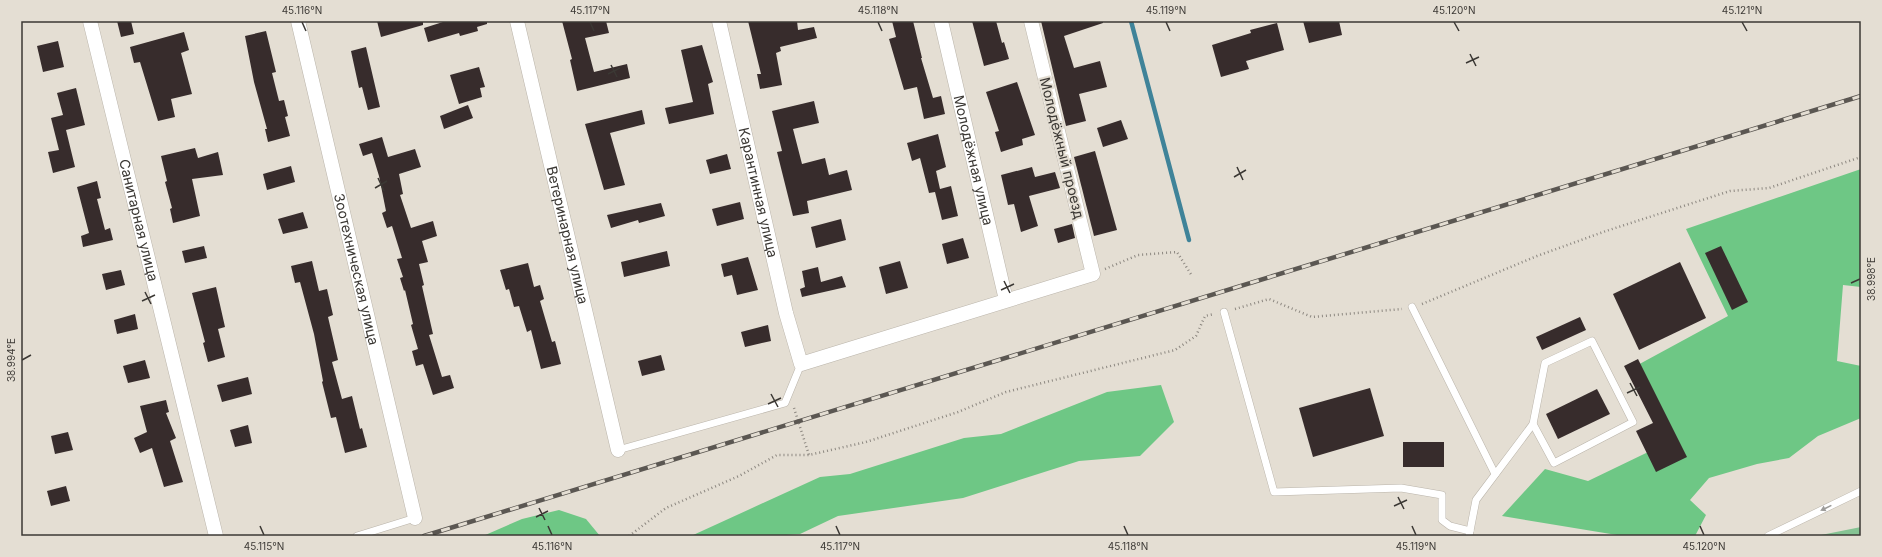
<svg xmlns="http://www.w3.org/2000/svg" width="1882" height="557" viewBox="0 0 1882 557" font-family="Inter,sans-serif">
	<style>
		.green { fill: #85c393 }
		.forest { fill: #6ec785 }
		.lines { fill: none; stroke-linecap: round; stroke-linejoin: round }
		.stream { stroke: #3f8399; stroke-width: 4.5 }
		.building { fill: #372c2c }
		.lane-casing { stroke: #bab4aa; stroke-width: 8 }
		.street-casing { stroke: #bab4aa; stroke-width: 15 }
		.path { stroke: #8d8881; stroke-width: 2.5; stroke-dasharray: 1 3; stroke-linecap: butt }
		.lane { stroke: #fff; stroke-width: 7 }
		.street { stroke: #fff; stroke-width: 14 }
		.rail-casing { stroke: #5b5752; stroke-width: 4.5 }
		.rail { stroke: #e4ded3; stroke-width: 3; stroke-dasharray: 9; stroke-linecap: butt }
		.oneway { fill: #9d9c9a }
		.ticks { fill: none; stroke: #3b3834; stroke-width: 1.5 }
		.labels { text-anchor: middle; stroke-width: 4; stroke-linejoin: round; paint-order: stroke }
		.street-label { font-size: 14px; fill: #3b3834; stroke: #e4ded3 }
		.neatline { fill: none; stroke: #3b3834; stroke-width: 1.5 }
		.ticks-label { font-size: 10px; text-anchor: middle; fill: #3b3834 }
	</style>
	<rect width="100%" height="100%" fill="#e4ded3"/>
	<path class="green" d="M 1861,527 L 1861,536 L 1816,536 Z"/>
	<g class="forest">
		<path d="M 1861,169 L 1861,287 L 1843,285 L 1837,361 L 1861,366 L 1861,418 L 1818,436 L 1789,458 L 1757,464 L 1709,478 L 1690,500 L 1706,515 L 1695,536 L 1623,536 L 1502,516 L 1545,469 L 1588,481 L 1671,441 L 1634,367 L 1728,316 L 1686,229 Z"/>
		<path d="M 1161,385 L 1174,422 L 1140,456 L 1079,461 L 963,498 L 838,516 L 800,534 L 773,536 L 691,536 L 820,477 L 850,474 L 964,438 L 1001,434 L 1107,392 Z"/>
		<path d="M 559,510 L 586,519 L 600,536 L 483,536 L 522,519 Z"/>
	</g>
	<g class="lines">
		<path class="stream" d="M 1131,21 L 1189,240"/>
	</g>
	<g class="building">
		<path d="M 117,21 L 131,21 L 134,34 L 121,37 Z"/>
		<path d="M 377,21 L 423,21 L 423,25 L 381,37 Z"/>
		<path d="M 446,21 L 487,21 L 487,24 L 477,27 L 478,31 L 460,36 L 459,33 L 428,42 L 424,28 Z"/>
		<path d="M 562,21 L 606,21 L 609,33 L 585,38 L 594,72 L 627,64 L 630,78 L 577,91 L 570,60 L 572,59 Z"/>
		<path d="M 748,21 L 797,21 L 798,30 L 814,27 L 817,38 L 780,47 L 781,51 L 776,53 L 782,85 L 760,89 L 757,74 L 761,74 Z"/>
		<path d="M 892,21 L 913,21 L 922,58 L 921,58 L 933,98 L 941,96 L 945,114 L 924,119 L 917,87 L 904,90 L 889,39 L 896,37 Z"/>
		<path d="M 972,21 L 996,21 L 1002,43 L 1004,42 L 1009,59 L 984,66 Z"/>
		<path d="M 1041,21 L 1103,21 L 1103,23 L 1064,36 L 1074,68 L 1100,61 L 1107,87 L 1079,94 L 1086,121 L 1066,126 Z"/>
		<path d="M 1303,21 L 1339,21 L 1342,35 L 1309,43 Z"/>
		<path d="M 1277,23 L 1284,50 L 1246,61 L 1249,69 L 1221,77 L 1212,45 L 1251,33 L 1250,30 Z"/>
		<path d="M 266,31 L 276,72 L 272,73 L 279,101 L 284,100 L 288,116 L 285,117 L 290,136 L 268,142 L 265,129 L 267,129 L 254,82 L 245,36 Z"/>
		<path d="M 184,32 L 189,50 L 181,53 L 192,94 L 171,99 L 175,117 L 158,121 L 140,62 L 134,63 L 130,47 Z"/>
		<path d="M 58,41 L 64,67 L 43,72 L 37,46 Z"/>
		<path d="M 702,45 L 713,82 L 708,84 L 714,114 L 669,124 L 665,108 L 693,102 L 681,50 Z"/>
		<path d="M 366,47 L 380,107 L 368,110 L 362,87 L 359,88 L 351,51 Z"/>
		<path d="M 479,67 L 485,87 L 480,88 L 482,97 L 459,104 L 450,75 Z"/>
		<path d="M 1017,82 L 1035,135 L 1022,139 L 1023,145 L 1001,152 L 995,132 L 999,131 L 986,92 Z"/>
		<path d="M 76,88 L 85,125 L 66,130 L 75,167 L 53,173 L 48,152 L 59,150 L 51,118 L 63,115 L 57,93 Z"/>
		<path d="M 814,101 L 819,123 L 793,129 L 802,164 L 825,158 L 829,175 L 847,170 L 852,190 L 807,201 L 809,213 L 793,216 L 777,152 L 782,151 L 772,111 Z"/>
		<path d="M 468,105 L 473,118 L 444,129 L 440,116 Z"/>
		<path d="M 642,110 L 645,124 L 610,133 L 625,185 L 604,190 L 585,124 Z"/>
		<path d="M 1121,120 L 1128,139 L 1103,147 L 1097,128 Z"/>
		<path d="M 938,134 L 946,167 L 936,171 L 940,189 L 951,186 L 958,216 L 942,220 L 935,192 L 929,193 L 920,158 L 912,161 L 907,143 Z"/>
		<path d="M 382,137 L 388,157 L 415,149 L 421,167 L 399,174 L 403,194 L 400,195 L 411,228 L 433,221 L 437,236 L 422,241 L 428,262 L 419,264 L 424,285 L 422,286 L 433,334 L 429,335 L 442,377 L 450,375 L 454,388 L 433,395 L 423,364 L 416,366 L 412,351 L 418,349 L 411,325 L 413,324 L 405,290 L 404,291 L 400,278 L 403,277 L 397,259 L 402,258 L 392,226 L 387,228 L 382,213 L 386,211 L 379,176 L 372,153 L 363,156 L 359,144 Z"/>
		<path d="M 195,148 L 198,158 L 218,152 L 223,175 L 192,179 L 200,216 L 173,223 L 170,209 L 172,208 L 165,182 L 167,181 L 161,156 Z"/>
		<path d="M 1095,151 L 1117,230 L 1094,236 L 1074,157 Z"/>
		<path d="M 727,154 L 731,169 L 710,174 L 706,160 Z"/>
		<path d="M 291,166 L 295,182 L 267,190 L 263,174 Z"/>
		<path d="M 1032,167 L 1035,177 L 1055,172 L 1060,188 L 1029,196 L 1038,226 L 1021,232 L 1014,204 L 1008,205 L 1001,175 Z"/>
		<path d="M 97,181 L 101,198 L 97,199 L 105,230 L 110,228 L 113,240 L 83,247 L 81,236 L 89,233 L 77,187 Z"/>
		<path d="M 740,202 L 744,219 L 717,226 L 712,209 Z"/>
		<path d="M 661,203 L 665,216 L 639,223 L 638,220 L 611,228 L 607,215 Z"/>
		<path d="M 303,212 L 308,228 L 283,234 L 278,219 Z"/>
		<path d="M 841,219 L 846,240 L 816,248 L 811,227 Z"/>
		<path d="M 1072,224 L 1075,238 L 1058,243 L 1054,229 Z"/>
		<path d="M 963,238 L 969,258 L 947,264 L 942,244 Z"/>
		<path d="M 204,246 L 207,258 L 185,263 L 182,251 Z"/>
		<path d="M 1721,246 L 1748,302 L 1732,310 L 1705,253 Z"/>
		<path d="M 667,251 L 670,266 L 624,277 L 621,262 Z"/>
		<path d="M 748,257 L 758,290 L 737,295 L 732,275 L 724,277 L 721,264 Z"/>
		<path d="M 312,261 L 319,291 L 327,289 L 333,315 L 328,317 L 338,360 L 332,362 L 342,399 L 352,396 L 360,429 L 362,428 L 367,447 L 345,453 L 336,417 L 331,418 L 322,382 L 323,381 L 314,334 L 300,282 L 295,283 L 291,266 Z"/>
		<path d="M 900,261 L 908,288 L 886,294 L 879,267 Z"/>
		<path d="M 1680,262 L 1706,318 L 1639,350 L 1613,294 Z"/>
		<path d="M 528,263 L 534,287 L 540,285 L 544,299 L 540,301 L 552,342 L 555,341 L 561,364 L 541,369 L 531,330 L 527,332 L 519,306 L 514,307 L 509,289 L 506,290 L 500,270 Z"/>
		<path d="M 818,267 L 821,282 L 842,276 L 846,287 L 802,297 L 800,289 L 805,287 L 802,271 Z"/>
		<path d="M 121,270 L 125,285 L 106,290 L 102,274 Z"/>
		<path d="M 216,287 L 225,327 L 218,329 L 225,357 L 208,362 L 203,343 L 205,342 L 192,293 Z"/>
		<path d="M 135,314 L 138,329 L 117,334 L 114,320 Z"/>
		<path d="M 1580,317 L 1586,330 L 1542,350 L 1536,337 Z"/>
		<path d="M 768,325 L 771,341 L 745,347 L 741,332 Z"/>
		<path d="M 661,355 L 665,370 L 642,376 L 638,361 Z"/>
		<path d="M 1638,359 L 1687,457 L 1656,472 L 1636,431 L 1653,423 L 1624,366 Z"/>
		<path d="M 145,360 L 150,378 L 128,383 L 123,366 Z"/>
		<path d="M 248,377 L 252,394 L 222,402 L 217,385 Z"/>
		<path d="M 1370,388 L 1384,436 L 1313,457 L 1299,408 Z"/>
		<path d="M 1597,389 L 1610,414 L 1558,439 L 1546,414 Z"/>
		<path d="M 166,400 L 169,412 L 166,413 L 176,438 L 170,441 L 183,482 L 164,487 L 152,448 L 140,453 L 134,438 L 147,432 L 140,406 Z"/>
		<path d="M 248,425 L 252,443 L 235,447 L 230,430 Z"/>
		<path d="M 68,432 L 73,450 L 55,454 L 51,436 Z"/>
		<rect x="1403" y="442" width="41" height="25"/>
		<path d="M 66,486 L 70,501 L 51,506 L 47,491 Z"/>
	</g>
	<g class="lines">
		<defs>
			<g id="lane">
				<path d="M 1412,307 L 1495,474"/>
				<path d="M 1224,312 L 1274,492 L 1401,488 L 1442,495 L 1442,520 L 1450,526 L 1470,531"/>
				<path d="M 1592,341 L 1633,422 L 1554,463 L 1533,424 L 1545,363 Z"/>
				<path d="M 618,450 L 785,403 L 801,364"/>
				<path d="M 357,536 L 415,518"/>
				<path d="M 1469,536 L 1476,500 L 1533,424"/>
				<path d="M 1768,536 L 1861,491"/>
			</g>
			<g id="street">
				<path id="s1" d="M 90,21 L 216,536"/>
				<path id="s2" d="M 298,21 L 415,518"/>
				<path id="s3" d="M 517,21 L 618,450"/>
				<path id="s4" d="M 719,21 L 786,313 L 801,364 L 1093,274 L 1031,21"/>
				<path id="s5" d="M 941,21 L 1006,300"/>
			</g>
		</defs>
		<use href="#lane" class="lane-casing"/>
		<use href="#street" class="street-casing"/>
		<g class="path">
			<path d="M 1105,269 L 1138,255 L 1177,252 L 1192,276"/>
			<path d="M 1422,304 L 1537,256 L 1606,231 L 1730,191 L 1769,188 L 1861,157"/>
			<path d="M 1235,309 L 1269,299 L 1312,317 L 1402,309"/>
			<path d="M 794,408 L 809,455"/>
			<path d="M 629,536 L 666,508 L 739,476 L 777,455 L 809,455 L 866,442 L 958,412 L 1006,392 L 1175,350 L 1196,336 L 1205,316 L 1214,314"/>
		</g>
		<use href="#lane" class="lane"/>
		<use href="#street" class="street"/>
		<defs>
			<path id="rail" d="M 424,536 L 1861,96"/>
		</defs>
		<use href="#rail" class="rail-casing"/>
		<use href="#rail" class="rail"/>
	</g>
	<defs><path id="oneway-solid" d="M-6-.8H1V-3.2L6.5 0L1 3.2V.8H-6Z"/></defs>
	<use class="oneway" href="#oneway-solid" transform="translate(1826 508) rotate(154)"/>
	<path class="ticks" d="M 302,22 L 306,31M 590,22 L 594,31M 878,22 L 882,31M 1166,22 L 1170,31M 1454,22 L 1459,31M 1742,22 L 1747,31M 1470,54 L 1476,66M 1466,63 L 1479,57M 611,65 L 617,77M 608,74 L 620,68M 1237,167 L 1243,180M 1234,177 L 1246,170M 378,178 L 384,191M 375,188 L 387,181M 1004,281 L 1010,293M 1851,283 L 1860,279M 1001,290 L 1014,284M 145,292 L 151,304M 142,301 L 155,295M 22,360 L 31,355M 1630,383 L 1637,396M 1627,393 L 1640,387M 771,394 L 778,407M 768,404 L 781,398M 1398,497 L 1404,509M 1394,506 L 1407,500M 539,508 L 545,520M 536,517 L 548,511M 260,526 L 264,535M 548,526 L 552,535M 836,526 L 840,535M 1124,526 L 1128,535M 1412,526 L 1416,535M 1700,526 L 1704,535"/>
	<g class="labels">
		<g class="street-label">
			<text transform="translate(1062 148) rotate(76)" y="5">Молодёжный проезд</text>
			<text dy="5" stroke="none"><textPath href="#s5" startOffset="143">Молодёжная улица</textPath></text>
			<text dy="5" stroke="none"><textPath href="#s4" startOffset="176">Карантинная улица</textPath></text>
			<text dy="5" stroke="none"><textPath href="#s1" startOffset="205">Санитарная улица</textPath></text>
			<text dy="5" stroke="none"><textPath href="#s3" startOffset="220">Ветеринарная улица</textPath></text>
			<text dy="5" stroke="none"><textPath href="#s2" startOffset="255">Зоотехническая улица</textPath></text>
		</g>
	</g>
	<rect width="1882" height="557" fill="none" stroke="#e4ded3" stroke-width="44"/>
	<rect x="22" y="22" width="1838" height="513" class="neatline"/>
	<g class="ticks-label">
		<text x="302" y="14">45.116°N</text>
		<text x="590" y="14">45.117°N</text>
		<text x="878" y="14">45.118°N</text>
		<text x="1166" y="14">45.119°N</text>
		<text x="1454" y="14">45.120°N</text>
		<text x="1742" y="14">45.121°N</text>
		<text transform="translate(1871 279) rotate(-90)" y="4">38.998°E</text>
		<text transform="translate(11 360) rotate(-90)" y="4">38.994°E</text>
		<text x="264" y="550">45.115°N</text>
		<text x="552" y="550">45.116°N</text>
		<text x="840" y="550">45.117°N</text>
		<text x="1128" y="550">45.118°N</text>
		<text x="1416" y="550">45.119°N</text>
		<text x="1704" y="550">45.120°N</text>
	</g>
</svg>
